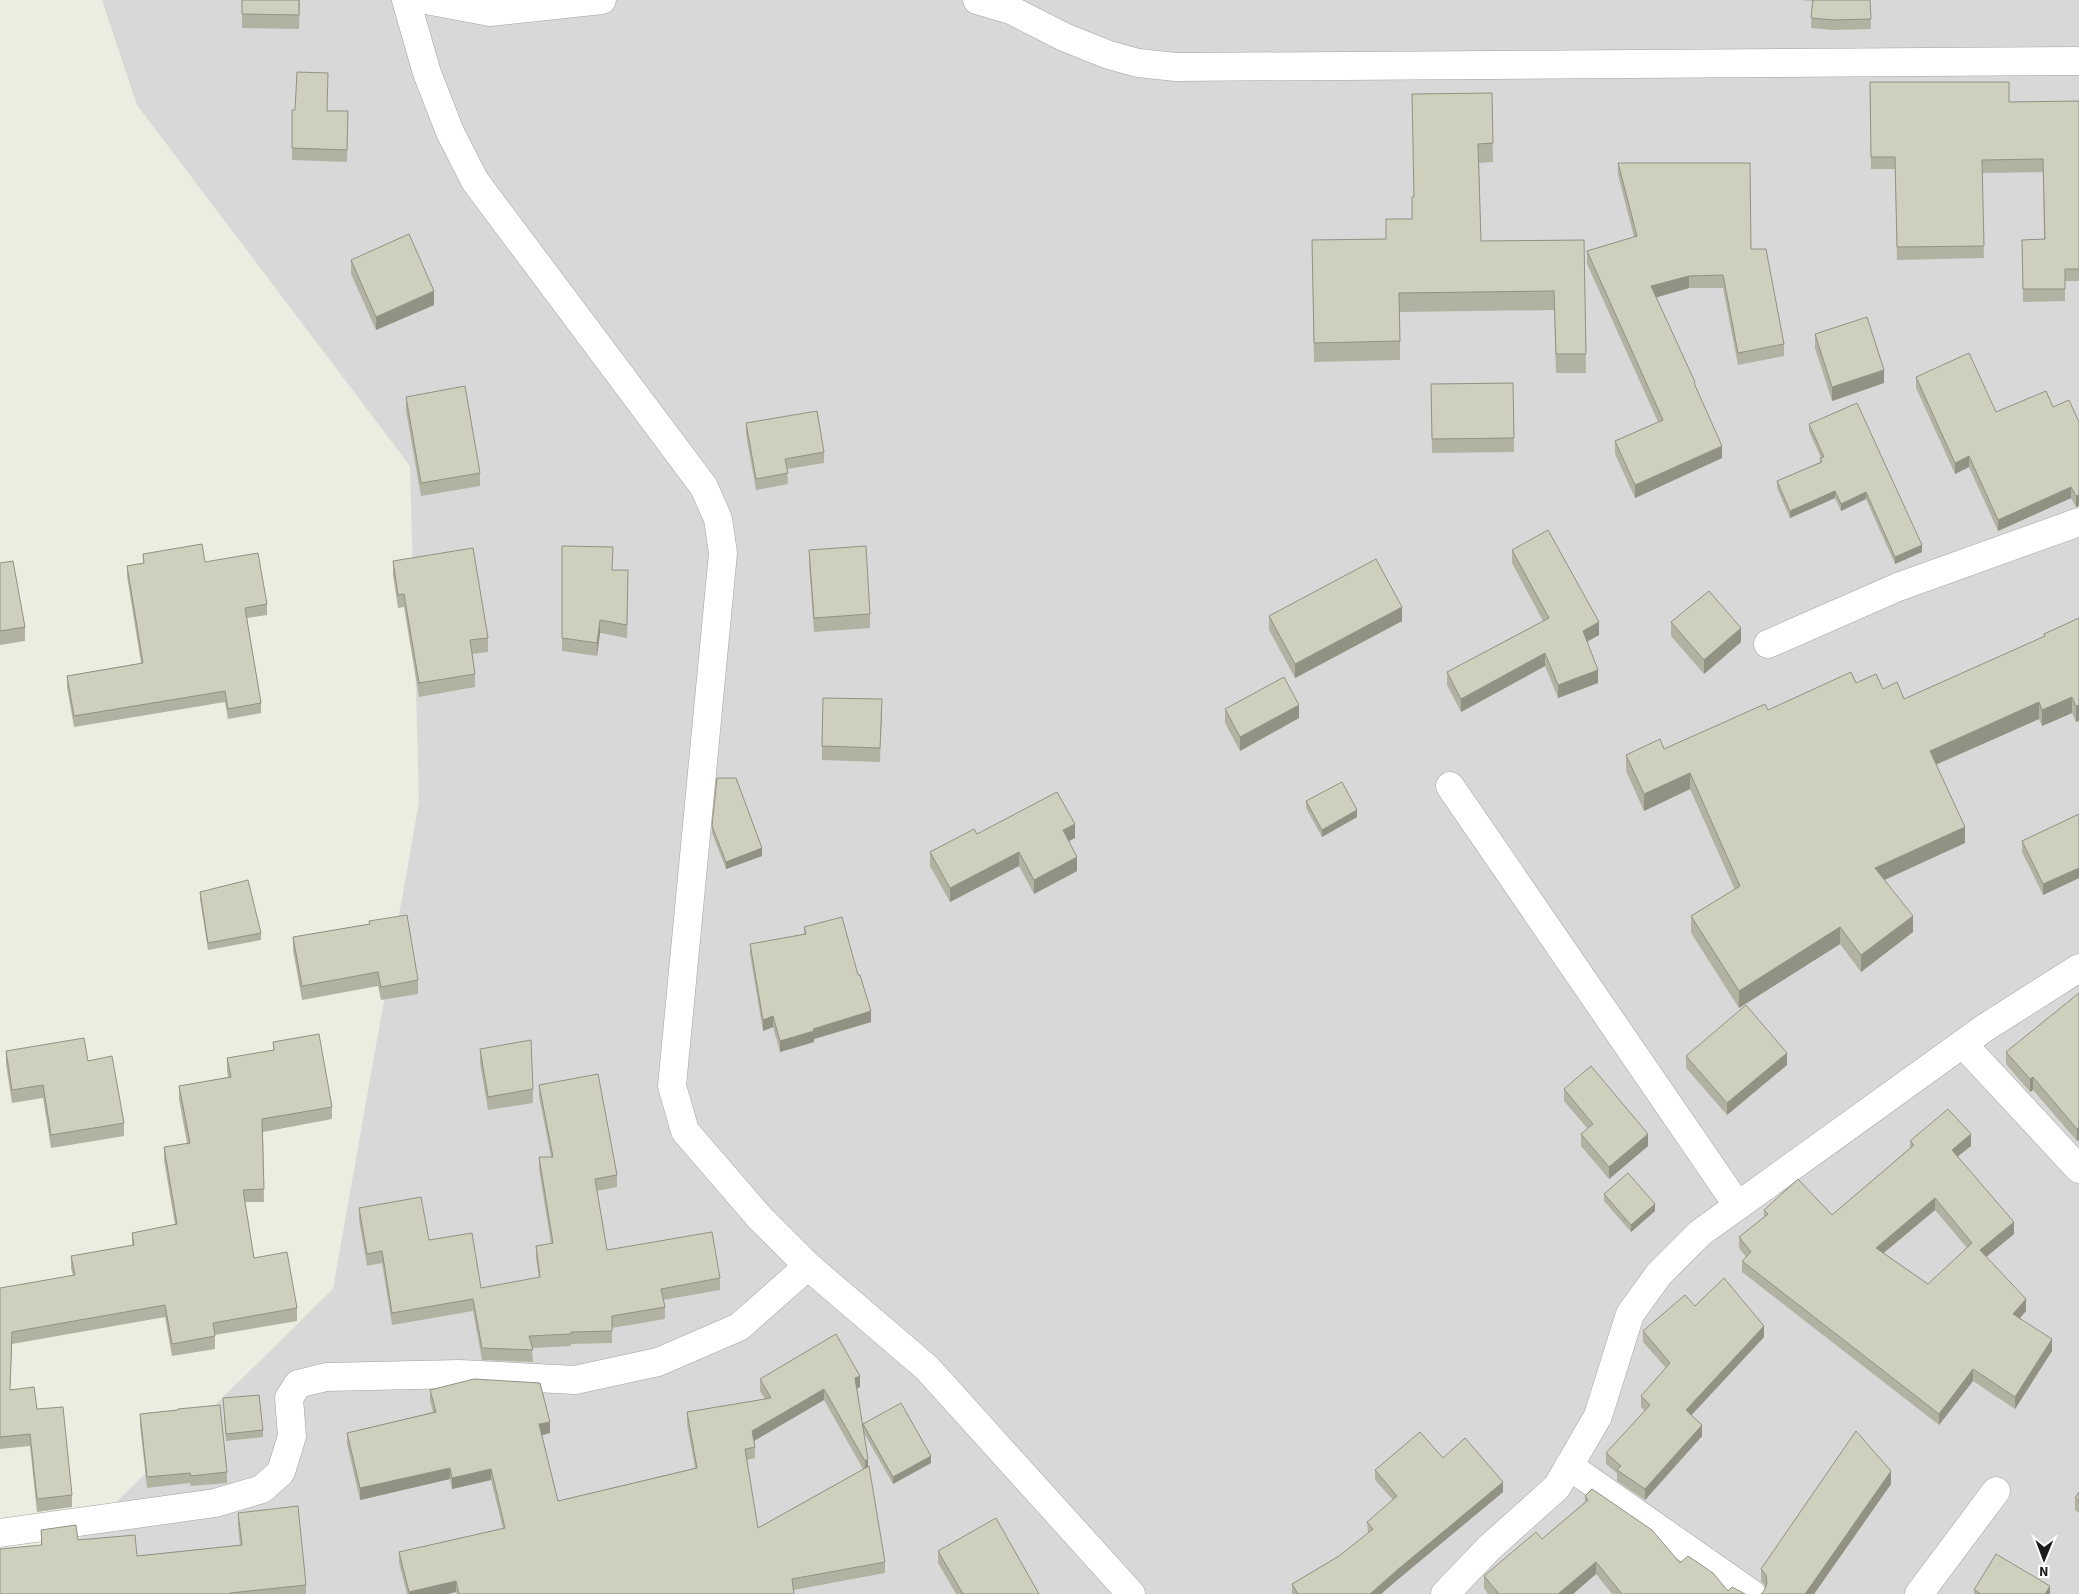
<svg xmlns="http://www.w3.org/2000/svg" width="2079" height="1594" viewBox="0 0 2079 1594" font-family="'Source Sans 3',sans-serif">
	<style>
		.residential { fill: #d9d8d8 }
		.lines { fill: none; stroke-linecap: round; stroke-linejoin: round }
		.minor-casing { stroke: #a2a2a2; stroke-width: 29 }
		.minor { stroke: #fff; stroke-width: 28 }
		.wall { fill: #b2b2a3; fill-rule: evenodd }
		.shaded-wall { fill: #919184 }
		.building { fill: #cfcfbd; stroke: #919184; fill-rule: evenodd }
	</style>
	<rect width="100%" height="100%" fill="#eaede0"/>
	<path class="residential" d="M 102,0 L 2079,0 L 2079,1594 L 23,1594 L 333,1289 L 419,802 L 410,466 L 137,105 Z"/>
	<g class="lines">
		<defs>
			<g id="minor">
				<path d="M 406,0 L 427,73 L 450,132 L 475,181 L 704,487 L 718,519 L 723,553 L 672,1086 L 685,1131 L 760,1218 L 808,1266 L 927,1368 L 1131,1594"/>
				<path d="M 426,0 L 490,12 L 602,0"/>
				<path d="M 977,0 L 1011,10 L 1064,37 L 1109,55 L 1138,63 L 1176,67 L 2079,61"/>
				<path d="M 1768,644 L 1898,587 L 2079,522"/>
				<path d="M 1450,786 L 1738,1206"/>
				<path d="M 1963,1044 L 2079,1169"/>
				<path d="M 1569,1466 L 1752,1594"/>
				<path d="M 0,1533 L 215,1503 L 262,1489 L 281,1472 L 292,1436 L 289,1398 L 298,1384 L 326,1377 L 459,1374 L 575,1380 L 658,1362 L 739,1327 L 808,1266"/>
				<path d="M 1445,1594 L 1489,1548 L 1557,1487 L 1598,1416 L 1630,1314 L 1659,1274 L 1700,1233 L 1986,1027 L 2079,968"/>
				<path d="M 1919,1594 L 1996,1491"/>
			</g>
		</defs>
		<use href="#minor" class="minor-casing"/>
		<use href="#minor" class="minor"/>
	</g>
	<g class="wall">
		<path d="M 242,0 L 300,0 L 299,29 L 242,28 Z"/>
		<path d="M 1800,0 L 1870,0 L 1871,29 L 1834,30 L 1811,28 L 1812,1 Z"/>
		<path d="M 1870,82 L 2009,102 L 2079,101 L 2079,281 L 2065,281 L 2065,301 L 2023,302 L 2022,240 L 2044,239 L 2043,172 L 1982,173 L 1984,258 L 1897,260 L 1895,169 L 1871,169 Z"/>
		<path d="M 1492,93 L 1493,162 L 1479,163 L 1481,241 L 1584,240 L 1586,373 L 1556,373 L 1554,310 L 1400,312 L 1400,360 L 1314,362 L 1312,240 L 1386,239 L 1412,219 L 1414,197 Z"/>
		<path d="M 292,110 L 348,111 L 347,162 L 292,160 Z"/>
		<path d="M 1618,163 L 1751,249 L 1784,344 L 1784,356 L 1738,365 L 1723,288 L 1689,288 L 1656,297 L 1695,386 L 1722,458 L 1635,498 L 1615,454 L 1615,441 L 1658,422 L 1587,264 L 1587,251 L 1634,237 L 1618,175 Z"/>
		<path d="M 351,260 L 434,305 L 376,330 L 351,274 Z"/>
		<path d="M 1815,334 L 1884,383 L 1832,401 L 1815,348 Z"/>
		<path d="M 1916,377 L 1996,412 L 2053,407 L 2079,422 L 2076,507 L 2071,498 L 1998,531 L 1969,467 L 1955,474 L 1916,388 Z"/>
		<path d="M 1513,383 L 1514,452 L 1432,453 L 1431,384 Z"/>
		<path d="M 406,397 L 480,473 L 480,486 L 421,496 L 406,411 Z"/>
		<path d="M 746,423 L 824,452 L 824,463 L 787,469 L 788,484 L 756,490 L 746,434 Z"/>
		<path d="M 1809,424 L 1922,552 L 1895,564 L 1866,499 L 1841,511 L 1835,498 L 1790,518 L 1777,488 L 1777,481 L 1820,462 L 1820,458 L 1821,458 L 1809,431 Z"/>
		<path d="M 562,546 L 612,570 L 628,570 L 627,638 L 600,633 L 597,656 L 562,651 Z"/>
		<path d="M 809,550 L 870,614 L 870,628 L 814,632 L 809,564 Z"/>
		<path d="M 1512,550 L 1599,635 L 1587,641 L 1598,683 L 1558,698 L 1545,666 L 1461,712 L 1447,685 L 1447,672 L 1543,621 L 1512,563 Z"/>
		<path d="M 143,554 L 205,562 L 267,604 L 267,615 L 247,618 L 261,703 L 261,713 L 228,719 L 225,702 L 74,727 L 67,687 L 67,676 L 141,663 L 127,576 L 127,566 L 143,563 Z"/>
		<path d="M 393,561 L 488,638 L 488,652 L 472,654 L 475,674 L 475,687 L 419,697 L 404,607 L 398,608 L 393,575 Z"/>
		<path d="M 0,563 L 25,627 L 25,641 L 0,645 Z"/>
		<path d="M 1269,616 L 1402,621 L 1295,678 L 1269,630 Z"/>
		<path d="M 2079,618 L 2076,722 L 2072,713 L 2042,726 L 2039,719 L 1936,765 L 1965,843 L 1885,880 L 1913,932 L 1861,972 L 1840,944 L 1739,1008 L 1691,933 L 1691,916 L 1735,890 L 1690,789 L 1644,811 L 1626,771 L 1626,755 L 1664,749 L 1768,710 L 1856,683 L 1883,689 L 1904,699 L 2044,637 L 2044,634 Z"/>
		<path d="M 1671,622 L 1741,642 L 1704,674 L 1671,636 Z"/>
		<path d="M 1225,709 L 1299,718 L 1240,751 L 1225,723 Z"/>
		<path d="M 882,713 L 880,762 L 822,760 L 822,746 Z"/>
		<path d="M 1306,801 L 1357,817 L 1322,837 L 1306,808 Z"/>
		<path d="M 2079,814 L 2079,878 L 2043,895 L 2022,852 L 2022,841 Z"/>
		<path d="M 712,826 L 762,856 L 726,869 L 712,833 Z"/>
		<path d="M 977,834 L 1075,838 L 1069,841 L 1077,871 L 1034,894 L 1019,866 L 950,902 L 930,866 L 930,852 Z"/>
		<path d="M 200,892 L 261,933 L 261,940 L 208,950 L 200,899 Z"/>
		<path d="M 369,921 L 418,980 L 418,994 L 381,1000 L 378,986 L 302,1000 L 293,950 L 293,937 L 369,924 Z"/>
		<path d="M 804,927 L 871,1022 L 814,1039 L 814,1042 L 780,1052 L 773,1027 L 763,1031 L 750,954 L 750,944 L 804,934 Z"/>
		<path d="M 2079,993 L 2077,1141 L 2033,1090 L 2030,1092 L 2006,1064 L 2006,1052 Z"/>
		<path d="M 273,1042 L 332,1107 L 332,1119 L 263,1132 L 264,1202 L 245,1202 L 254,1258 L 297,1308 L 297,1321 L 215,1335 L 215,1349 L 172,1356 L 165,1317 L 12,1344 L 10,1389 L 37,1409 L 72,1495 L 72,1507 L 37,1512 L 30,1446 L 0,1449 L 0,1288 L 73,1276 L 71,1268 L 71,1256 L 132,1245 L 132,1233 L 175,1225 L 164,1160 L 164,1147 L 187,1143 L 179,1099 L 179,1086 L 228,1077 L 227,1070 L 227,1058 L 273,1050 Z"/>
		<path d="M 480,1049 L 533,1089 L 533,1103 L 488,1110 L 480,1063 Z"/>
		<path d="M 6,1051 L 88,1061 L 124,1123 L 124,1136 L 51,1148 L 43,1098 L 12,1103 L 6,1064 Z"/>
		<path d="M 1686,1056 L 1787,1065 L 1727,1115 L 1686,1068 Z"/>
		<path d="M 539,1085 L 617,1175 L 617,1187 L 597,1191 L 607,1250 L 720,1278 L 720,1290 L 663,1300 L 665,1307 L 665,1319 L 612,1328 L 612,1343 L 571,1344 L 571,1346 L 532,1348 L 533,1362 L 482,1360 L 473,1311 L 392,1325 L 382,1263 L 367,1266 L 359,1220 L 359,1208 L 429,1240 L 481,1288 L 539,1278 L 536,1258 L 536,1246 L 551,1244 L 539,1169 L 539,1157 L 551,1157 L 539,1096 Z"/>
		<path d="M 1564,1089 L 1648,1146 L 1609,1179 L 1581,1146 L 1581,1134 L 1588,1129 L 1564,1101 Z"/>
		<path d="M 1910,1141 L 1971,1146 L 1958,1156 L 2014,1234 L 1986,1257 L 2026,1311 L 2020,1318 L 2052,1351 L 2015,1409 L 1973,1381 L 1939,1425 L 1742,1272 L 1742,1261 L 1746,1257 L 1739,1248 L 1739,1237 L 1764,1217 L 1764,1210 L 1832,1215 L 1910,1148 ZM 1935,1210 L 1967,1248 L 1928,1284 L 1884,1253 Z"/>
		<path d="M 1604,1194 L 1655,1211 L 1631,1232 L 1604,1201 Z"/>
		<path d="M 1695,1306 L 1764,1337 L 1691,1415 L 1702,1436 L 1645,1500 L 1617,1481 L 1617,1473 L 1606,1464 L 1606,1453 L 1645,1411 L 1641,1407 L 1641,1396 L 1666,1368 L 1643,1342 L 1643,1331 Z"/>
		<path d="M 760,1379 L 860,1387 L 857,1389 L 863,1426 L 863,1424 L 931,1463 L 893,1484 L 864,1433 L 868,1466 L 885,1562 L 885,1573 L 794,1590 L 794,1594 L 457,1594 L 456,1592 L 448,1594 L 407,1594 L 399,1563 L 399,1552 L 503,1529 L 491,1480 L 452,1489 L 450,1479 L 360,1500 L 347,1444 L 347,1433 L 433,1412 L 430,1401 L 430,1390 L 550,1433 L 542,1435 L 558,1501 L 695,1468 L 687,1424 L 687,1412 L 765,1399 L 760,1391 ZM 824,1400 L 863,1469 L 758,1528 L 747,1460 L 755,1458 L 755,1447 L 754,1441 Z"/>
		<path d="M 223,1398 L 263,1430 L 263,1437 L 226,1441 Z"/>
		<path d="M 178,1410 L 227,1472 L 227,1483 L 191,1486 L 190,1483 L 147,1488 L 140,1425 L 140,1414 Z"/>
		<path d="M 1443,1458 L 1503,1492 L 1396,1581 L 1381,1594 L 1292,1594 L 1292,1584 L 1339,1556 L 1368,1533 L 1367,1522 L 1393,1500 L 1375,1480 L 1375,1470 Z"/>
		<path d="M 1891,1484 L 1814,1594 L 1761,1594 L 1764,1591 L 1766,1587 L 1761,1581 L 1761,1569 Z"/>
		<path d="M 2079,1492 L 2079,1513 L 2075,1510 L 2075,1498 Z"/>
		<path d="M 1585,1496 L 1680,1563 L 1728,1591 L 1745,1594 L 1612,1594 L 1596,1574 L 1573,1594 L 1488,1594 L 1484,1588 L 1484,1576 L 1542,1539 L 1585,1502 Z"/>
		<path d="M 238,1513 L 306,1585 L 306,1594 L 0,1594 L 41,1545 L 41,1530 L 137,1556 L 240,1545 L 238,1525 Z"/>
		<path d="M 938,1551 L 1039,1594 L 956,1594 L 938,1563 Z"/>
		<path d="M 1974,1590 L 2050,1594 L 1974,1594 Z"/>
	</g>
	<g class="shaded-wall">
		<path d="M 1689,276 L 1689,288 L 1651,299 L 1651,286 Z"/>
		<path d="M 434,291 L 434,305 L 376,330 L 376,317 Z"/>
		<path d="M 1884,370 L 1884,383 L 1832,401 L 1832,387 Z"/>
		<path d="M 1722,446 L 1722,458 L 1635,498 L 1635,485 Z"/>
		<path d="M 1969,456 L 1969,467 L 1955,474 L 1955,463 Z"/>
		<path d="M 2071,487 L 2071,498 L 1998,531 L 1998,520 Z"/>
		<path d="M 1835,491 L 1835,498 L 1790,518 L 1790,511 Z"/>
		<path d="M 1866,492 L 1866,499 L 1841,511 L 1841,504 Z"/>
		<path d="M 2079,495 L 2079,506 L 2076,507 L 2076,496 Z"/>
		<path d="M 1922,545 L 1922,552 L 1895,564 L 1895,557 Z"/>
		<path d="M 1402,607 L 1402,621 L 1295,678 L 1295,664 Z"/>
		<path d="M 600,620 L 600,633 L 597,656 L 597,643 Z"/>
		<path d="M 1599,622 L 1599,635 L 1583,644 L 1583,631 Z"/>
		<path d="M 1741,628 L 1741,642 L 1704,674 L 1704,660 Z"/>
		<path d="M 1545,653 L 1545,666 L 1461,712 L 1461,699 Z"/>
		<path d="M 1598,670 L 1598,683 L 1558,698 L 1558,685 Z"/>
		<path d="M 2072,697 L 2072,713 L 2042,726 L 2042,710 Z"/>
		<path d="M 2039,702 L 2039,719 L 1930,767 L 1930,751 Z"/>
		<path d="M 1299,705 L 1299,718 L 1240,751 L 1240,737 Z"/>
		<path d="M 2079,705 L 2079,721 L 2076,722 L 2076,706 Z"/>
		<path d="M 1690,773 L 1690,789 L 1644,811 L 1644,794 Z"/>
		<path d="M 1357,810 L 1357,817 L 1322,837 L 1322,830 Z"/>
		<path d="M 1075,824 L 1075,838 L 1063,844 L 1063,830 Z"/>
		<path d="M 1965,827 L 1965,843 L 1875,884 L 1875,868 Z"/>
		<path d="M 762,848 L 762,856 L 726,869 L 726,862 Z"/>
		<path d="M 1019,852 L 1019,866 L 950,902 L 950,888 Z"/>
		<path d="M 1077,857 L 1077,871 L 1034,894 L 1034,880 Z"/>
		<path d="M 2079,868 L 2079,878 L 2043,895 L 2043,884 Z"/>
		<path d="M 1913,916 L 1913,932 L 1861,972 L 1861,955 Z"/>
		<path d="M 1840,927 L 1840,944 L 1739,1008 L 1739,991 Z"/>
		<path d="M 871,1011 L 871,1022 L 814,1039 L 814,1042 L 780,1052 L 780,1041 L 813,1029 Z"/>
		<path d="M 773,1016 L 773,1027 L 763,1031 L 763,1020 Z"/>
		<path d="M 1787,1053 L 1787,1065 L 1727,1115 L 1727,1103 Z"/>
		<path d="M 2033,1077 L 2033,1090 L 2030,1092 L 2030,1079 Z"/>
		<path d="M 2079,1127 L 2079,1140 L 2077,1141 L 2077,1129 Z"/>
		<path d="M 1648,1134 L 1648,1146 L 1609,1179 L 1609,1167 Z"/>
		<path d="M 1971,1134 L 1971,1146 L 1952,1161 L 1952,1150 Z"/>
		<path d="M 1935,1198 L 1935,1210 L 1876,1259 L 1876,1248 Z"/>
		<path d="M 1655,1204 L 1655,1211 L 1631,1232 L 1631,1225 Z"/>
		<path d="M 2014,1222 L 2014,1234 L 1980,1262 L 1980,1250 Z"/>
		<path d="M 2026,1299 L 2026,1311 L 2013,1326 L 2013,1314 Z"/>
		<path d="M 1764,1326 L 1764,1337 L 1686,1421 L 1686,1410 Z"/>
		<path d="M 2052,1339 L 2052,1351 L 2015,1409 L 2015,1397 Z"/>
		<path d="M 1973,1369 L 1973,1381 L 1939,1425 L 1939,1414 Z"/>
		<path d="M 860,1376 L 860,1387 L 855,1389 L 855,1378 Z"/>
		<path d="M 824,1389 L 824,1400 L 752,1442 L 752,1431 Z"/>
		<path d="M 550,1422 L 550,1433 L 539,1436 L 539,1424 Z"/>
		<path d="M 1702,1425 L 1702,1436 L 1645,1500 L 1645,1489 Z"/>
		<path d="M 931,1456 L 931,1463 L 893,1484 L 893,1477 Z"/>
		<path d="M 868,1459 L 868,1471 L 865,1472 L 865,1461 Z"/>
		<path d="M 450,1468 L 450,1479 L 360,1500 L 360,1488 Z"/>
		<path d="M 491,1469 L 491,1480 L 452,1489 L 452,1478 Z"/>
		<path d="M 1891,1471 L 1891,1484 L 1814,1594 L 1805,1594 Z"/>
		<path d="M 1503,1482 L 1503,1492 L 1396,1581 L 1381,1594 L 1370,1594 L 1396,1571 Z"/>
		<path d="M 1596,1562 L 1596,1574 L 1573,1594 L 1558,1594 Z"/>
		<path d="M 456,1581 L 456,1592 L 448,1594 L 409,1594 L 409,1592 Z"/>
		<path d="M 2050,1586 L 2050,1594 L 2045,1594 Z"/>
	</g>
	<g class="building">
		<path d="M 242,0 L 299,0 L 299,15 L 242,14 Z"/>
		<path d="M 1813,0 L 1870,0 L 1871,19 L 1834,20 L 1811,18 Z"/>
		<path d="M 297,72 L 328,73 L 327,111 L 348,111 L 347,150 L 292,148 L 292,110 L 295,110 Z"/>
		<path d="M 1870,82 L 2009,82 L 2009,102 L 2079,101 L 2079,269 L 2065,269 L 2065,289 L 2023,289 L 2022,240 L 2045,239 L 2043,159 L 1982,160 L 1984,246 L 1897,247 L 1895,157 L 1871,157 Z"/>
		<path d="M 1492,93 L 1493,143 L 1478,144 L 1481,241 L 1584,240 L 1586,354 L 1556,354 L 1554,291 L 1399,293 L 1400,341 L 1314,343 L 1312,240 L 1386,239 L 1386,219 L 1412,219 L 1412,197 L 1414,197 L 1412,94 Z"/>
		<path d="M 1618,163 L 1750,163 L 1751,249 L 1766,249 L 1784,344 L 1738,353 L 1723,275 L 1689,276 L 1651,286 L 1695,382 L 1694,383 L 1722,446 L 1635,485 L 1615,441 L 1663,420 L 1587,251 L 1637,236 Z"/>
		<path d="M 409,234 L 434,291 L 376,317 L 351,260 Z"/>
		<path d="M 1867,317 L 1884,370 L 1832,387 L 1815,334 Z"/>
		<path d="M 1969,353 L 1996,412 L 2046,391 L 2053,407 L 2069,400 L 2079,422 L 2079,495 L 2076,496 L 2071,487 L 1998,520 L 1969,456 L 1955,463 L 1916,377 Z"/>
		<path d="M 1513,383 L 1514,438 L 1432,439 L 1431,384 Z"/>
		<path d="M 465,386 L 480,473 L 421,483 L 406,397 Z"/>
		<path d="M 1857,403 L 1922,545 L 1895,557 L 1866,492 L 1841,504 L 1835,491 L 1790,511 L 1777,481 L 1822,462 L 1820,458 L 1824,457 L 1809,424 Z"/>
		<path d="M 817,411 L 824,452 L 785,459 L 788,473 L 756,479 L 746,423 Z"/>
		<path d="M 1548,530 L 1599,622 L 1583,631 L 1598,670 L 1558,685 L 1545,653 L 1461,699 L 1447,672 L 1549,618 L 1512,550 Z"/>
		<path d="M 202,544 L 205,562 L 258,553 L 267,604 L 245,608 L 261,703 L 228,709 L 225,691 L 74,716 L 67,676 L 143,663 L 127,566 L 144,563 L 143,554 Z"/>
		<path d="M 562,546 L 613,547 L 612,570 L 628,570 L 627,625 L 600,620 L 597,643 L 562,638 Z"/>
		<path d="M 866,546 L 870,614 L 814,618 L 809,550 Z"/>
		<path d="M 473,548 L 488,638 L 470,640 L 475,674 L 419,683 L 404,594 L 398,595 L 393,561 Z"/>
		<path d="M 1376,559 L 1402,607 L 1295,664 L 1269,616 Z"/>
		<path d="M 13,561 L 25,627 L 0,631 L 0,563 Z"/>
		<path d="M 1709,591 L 1741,628 L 1704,660 L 1671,622 Z"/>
		<path d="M 2079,618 L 2079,705 L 2076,706 L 2072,697 L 2042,710 L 2039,702 L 1930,751 L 1965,827 L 1875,868 L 1913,916 L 1861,955 L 1840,927 L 1739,991 L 1691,916 L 1740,886 L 1690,773 L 1644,794 L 1626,755 L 1660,739 L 1664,749 L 1765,704 L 1768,710 L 1851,672 L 1856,683 L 1876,674 L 1883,689 L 1897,682 L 1904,699 L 2045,636 L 2044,634 Z"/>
		<path d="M 1284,677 L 1299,705 L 1240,737 L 1225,709 Z"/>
		<path d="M 823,698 L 882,699 L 880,748 L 822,746 Z"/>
		<path d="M 717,778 L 736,778 L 762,848 L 726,862 L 712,826 Z"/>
		<path d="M 1342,782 L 1357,810 L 1322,830 L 1306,801 Z"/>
		<path d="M 1057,792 L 1075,824 L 1063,830 L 1077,857 L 1034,880 L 1019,852 L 950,888 L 930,852 L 974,829 L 977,834 Z"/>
		<path d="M 2079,814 L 2079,868 L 2043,884 L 2022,841 Z"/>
		<path d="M 248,880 L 261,933 L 208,943 L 200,892 Z"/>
		<path d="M 407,915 L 418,980 L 381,987 L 378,972 L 302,986 L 293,937 L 370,924 L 369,921 Z"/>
		<path d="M 842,917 L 858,975 L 860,975 L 871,1011 L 813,1029 L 814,1031 L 780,1041 L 773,1016 L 763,1020 L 750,944 L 806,934 L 804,927 Z"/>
		<path d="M 2079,993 L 2079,1127 L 2077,1129 L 2033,1077 L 2030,1079 L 2006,1052 Z"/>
		<path d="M 1746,1005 L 1787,1053 L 1727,1103 L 1686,1056 Z"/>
		<path d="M 319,1034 L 332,1107 L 262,1119 L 264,1189 L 243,1190 L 254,1258 L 287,1252 L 297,1308 L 213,1323 L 215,1336 L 172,1344 L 165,1305 L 12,1332 L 10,1390 L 34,1387 L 37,1409 L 63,1407 L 72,1495 L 37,1499 L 30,1434 L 0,1437 L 0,1288 L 75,1275 L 71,1256 L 134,1245 L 132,1233 L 177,1224 L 164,1147 L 190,1143 L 179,1086 L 231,1077 L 227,1058 L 274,1050 L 273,1042 Z"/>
		<path d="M 84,1038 L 88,1061 L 112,1056 L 124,1123 L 51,1135 L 43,1085 L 12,1090 L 6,1051 Z"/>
		<path d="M 531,1040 L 533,1089 L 488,1097 L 480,1049 Z"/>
		<path d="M 1591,1066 L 1648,1134 L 1609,1167 L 1581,1134 L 1593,1124 L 1564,1089 Z"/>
		<path d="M 598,1074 L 617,1175 L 595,1179 L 607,1250 L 712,1232 L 720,1278 L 661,1289 L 665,1307 L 612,1316 L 612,1331 L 571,1332 L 571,1334 L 529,1336 L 533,1350 L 482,1348 L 473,1299 L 392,1313 L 382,1251 L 367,1254 L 359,1208 L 421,1197 L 429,1240 L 472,1233 L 481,1288 L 540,1277 L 536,1246 L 553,1243 L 539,1157 L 553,1157 L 539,1085 Z"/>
		<path d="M 1948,1109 L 1971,1134 L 1952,1150 L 2014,1222 L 1980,1250 L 2026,1299 L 2013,1314 L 2052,1339 L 2015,1397 L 1973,1369 L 1939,1414 L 1742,1261 L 1751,1252 L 1739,1237 L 1768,1214 L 1764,1210 L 1798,1179 L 1832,1215 L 1914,1145 L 1910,1141 ZM 1935,1198 L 1972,1243 L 1928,1284 L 1876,1248 Z"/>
		<path d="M 1628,1173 L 1655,1204 L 1631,1225 L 1604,1194 Z"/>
		<path d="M 1724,1278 L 1764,1326 L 1686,1410 L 1702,1425 L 1645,1489 L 1617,1470 L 1621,1466 L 1606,1453 L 1650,1405 L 1641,1396 L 1670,1363 L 1643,1331 L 1685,1295 L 1695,1306 Z"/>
		<path d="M 836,1334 L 860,1376 L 855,1378 L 868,1459 L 865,1461 L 824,1389 L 752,1431 L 755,1447 L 745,1449 L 758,1528 L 869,1466 L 885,1562 L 792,1579 L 794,1594 L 459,1594 L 456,1581 L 409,1592 L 399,1552 L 505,1528 L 491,1469 L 452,1478 L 450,1468 L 360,1488 L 347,1433 L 436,1412 L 430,1390 L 474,1379 L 540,1383 L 550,1422 L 539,1424 L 558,1501 L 697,1468 L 687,1412 L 771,1398 L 760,1379 Z"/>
		<path d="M 259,1395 L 263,1430 L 226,1434 L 223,1398 Z"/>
		<path d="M 901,1403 L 931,1456 L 893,1477 L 863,1424 Z"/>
		<path d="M 220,1405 L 227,1472 L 191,1476 L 190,1473 L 147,1477 L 140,1414 L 178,1410 L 178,1409 Z"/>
		<path d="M 1856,1431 L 1891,1471 L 1805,1594 L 1761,1594 L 1764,1591 L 1767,1583 L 1766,1575 L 1761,1569 Z"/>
		<path d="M 1420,1432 L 1443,1458 L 1465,1438 L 1503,1482 L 1396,1571 L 1370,1594 L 1298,1594 L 1292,1584 L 1339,1556 L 1373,1529 L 1367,1522 L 1397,1496 L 1375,1470 Z"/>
		<path d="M 1592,1489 L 1652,1530 L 1680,1563 L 1688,1556 L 1713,1573 L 1728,1591 L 1732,1587 L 1745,1594 L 1622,1594 L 1596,1562 L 1558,1594 L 1499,1594 L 1484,1576 L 1536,1532 L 1542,1539 L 1588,1500 L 1585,1496 Z"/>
		<path d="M 2079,1492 L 2079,1501 L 2075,1498 Z"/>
		<path d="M 298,1506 L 306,1585 L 230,1593 L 230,1594 L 0,1594 L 0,1549 L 42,1545 L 41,1530 L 76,1525 L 78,1540 L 135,1535 L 137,1556 L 242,1545 L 238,1513 Z"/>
		<path d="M 996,1518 L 1039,1594 L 963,1594 L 938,1551 Z"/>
		<path d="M 1996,1554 L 2050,1586 L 2045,1594 L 1981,1594 L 1974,1590 Z"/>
	</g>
	<g transform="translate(2044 1559) rotate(181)" stroke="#ffffff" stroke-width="4" paint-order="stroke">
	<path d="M0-4L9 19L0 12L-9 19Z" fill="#1b1b1b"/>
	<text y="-8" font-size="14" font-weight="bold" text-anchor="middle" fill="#1b1b1b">N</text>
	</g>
</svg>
